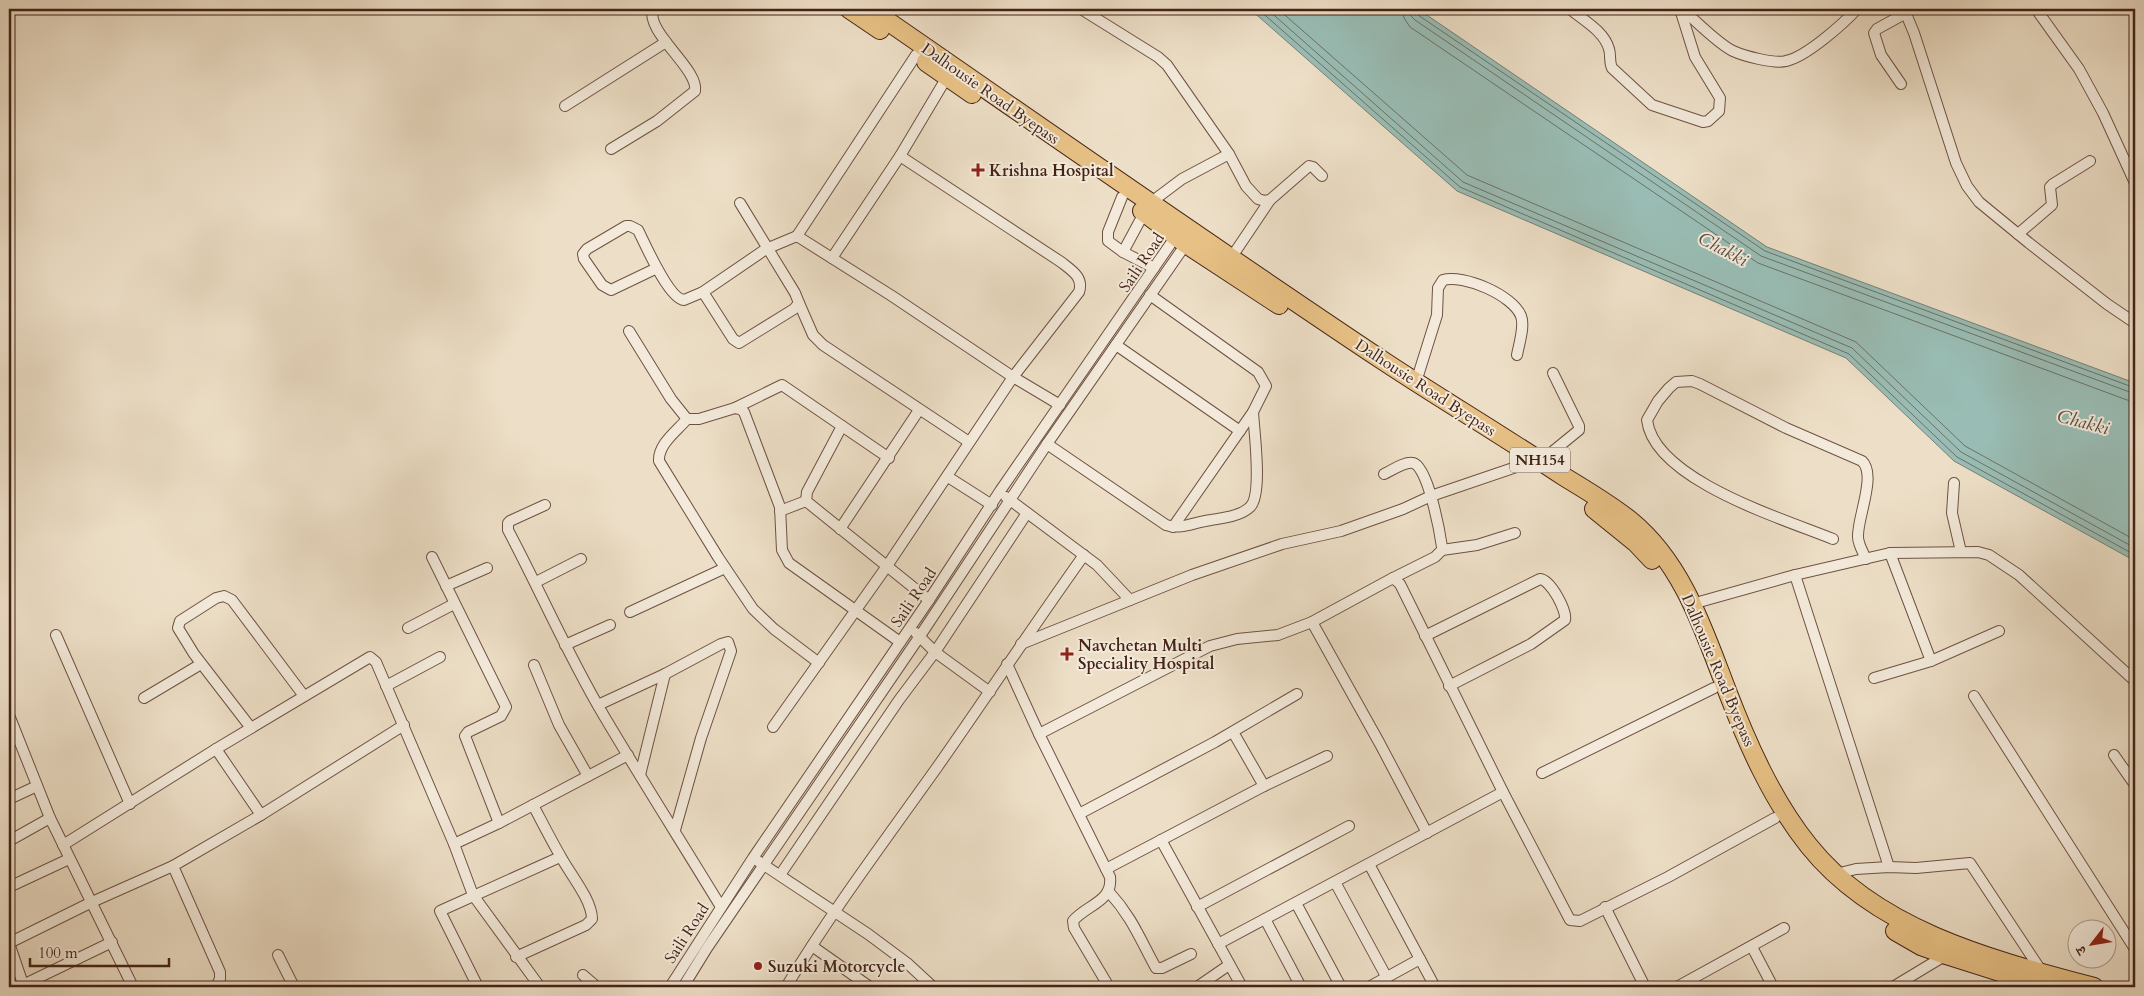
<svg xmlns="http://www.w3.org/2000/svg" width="2144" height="996" viewBox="0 0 2144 996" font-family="Cardo,'Noto Serif Devanagari',serif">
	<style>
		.water { fill: #99bdb5; stroke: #777f75 }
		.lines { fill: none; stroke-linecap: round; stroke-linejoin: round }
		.shore { stroke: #6e7066; stroke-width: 1 }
		.minor-casing { stroke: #6e5242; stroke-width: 12 }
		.trunk-casing { stroke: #442316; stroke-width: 20 }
		.minor { stroke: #f3eadb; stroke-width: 10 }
		.trunk { stroke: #e6c084; stroke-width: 18 }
		.poi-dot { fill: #8f2418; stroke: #f3eadb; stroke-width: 2 }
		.labels { text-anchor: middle; stroke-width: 4; stroke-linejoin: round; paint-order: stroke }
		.shield { fill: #f3eadb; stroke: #785f51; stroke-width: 1 }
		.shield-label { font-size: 15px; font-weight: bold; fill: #442316 }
		.street-label { font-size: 16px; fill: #442316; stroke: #f3eadb }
		.poi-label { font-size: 16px; font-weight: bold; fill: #442316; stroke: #f3eadb; text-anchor: start }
		.water-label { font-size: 18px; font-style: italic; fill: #594a3e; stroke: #f3eadb }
	</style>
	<rect width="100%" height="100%" fill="#eddfc7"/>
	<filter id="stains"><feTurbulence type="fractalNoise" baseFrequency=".004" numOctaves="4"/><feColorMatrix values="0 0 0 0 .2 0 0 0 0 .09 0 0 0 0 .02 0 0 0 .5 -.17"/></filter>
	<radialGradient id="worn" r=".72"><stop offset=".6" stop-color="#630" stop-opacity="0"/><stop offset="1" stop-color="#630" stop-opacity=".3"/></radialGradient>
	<path class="water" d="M 1250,9 L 1418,9 L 1767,247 L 2135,383 L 2135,561 L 1954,461 L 1846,358 L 1457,191 Z"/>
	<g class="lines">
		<g class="shore">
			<path d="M 1258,9 L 1460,187 L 1849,354 L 1957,457 L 2135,555"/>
			<path d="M 1267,9 L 1463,182 L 1852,348 L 1961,452 L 2135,548"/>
			<path d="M 1278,9 L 1467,175 L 1856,342 L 1965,446 L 2135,540"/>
			<path d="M 1402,9 L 1404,18 L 1410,27 L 1758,263 L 2127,400 L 2135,401"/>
			<path d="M 1409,9 L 1410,15 L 1415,20 L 1761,256 L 2135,394"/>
			<path d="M 1416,9 L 1418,15 L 1765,251 L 2135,388"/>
		</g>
		<defs>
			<g id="minor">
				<path d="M 1081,9 L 1158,57 L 1167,65 L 1229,154 L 1246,186 L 1258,199 L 1265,201 L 1270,200 L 1309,166 L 1313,167 L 1322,176"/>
				<path d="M 1570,9 C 1583,20 1604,31 1609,49 C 1611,55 1609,62 1612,68 L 1652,105 L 1703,122 L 1708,121 L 1719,111 L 1720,98 L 1695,57 L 1680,9"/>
				<path d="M 1682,9 C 1695,20 1718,44 1733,51 C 1744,56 1774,64 1786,61 C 1806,57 1843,24 1857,9"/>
				<path d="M 1904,9 L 1914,33 L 1956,163 L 1967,186 L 1979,202 L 2029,243 L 2107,304 L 2135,323"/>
				<path d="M 2036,9 L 2079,69 L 2103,113 L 2135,183"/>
				<path d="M 1901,84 L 1881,55 L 1874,33 L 1877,29 L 1906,13"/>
				<path d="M 565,106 L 666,42"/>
				<path d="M 611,149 L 657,121 L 695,91 C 699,69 645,32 653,9"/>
				<path d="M 1122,197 L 1108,232 L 1108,241 L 1123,252 L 1154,268"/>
				<path d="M 1150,203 L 1182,179 L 1229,154"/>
				<path d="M 2018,234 L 2052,205 L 2050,187 L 2053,184 L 2090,161"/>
				<path d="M 797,236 L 916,55"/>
				<path d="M 1123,252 L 1144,213"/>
				<path d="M 832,258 L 900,156 L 947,77"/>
				<path d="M 1231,258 L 1270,200"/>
				<path d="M 657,268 L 611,290 L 602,285 L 584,259 L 583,254 L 587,249 L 626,226 L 630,226 L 638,230 C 645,244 669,299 684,300 L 703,292 L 766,249 L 797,236 L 892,296 L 1013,377 L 1060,405"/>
				<path d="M 703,292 L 733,339 L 739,343 L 794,309 L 799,303 L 795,293 L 740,203"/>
				<path d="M 1150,295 L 1258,372 L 1266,386 L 1253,412 L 1173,527"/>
				<path d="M 799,303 L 813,335 L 823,345 L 969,442"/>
				<path d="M 629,331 L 671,399 L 687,419 L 699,419 L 735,408 L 740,409 L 744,412 L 780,507 L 782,550 L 789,563 L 900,642"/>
				<path d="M 1116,345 L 1240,431"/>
				<path d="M 1416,382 L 1437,315 L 1438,288 L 1443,280 C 1463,274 1513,295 1521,316 C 1525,326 1519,344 1517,355"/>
				<path d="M 735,408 L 782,385 L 842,426"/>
				<path d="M 687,419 C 677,431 658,444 659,461 L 718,557 L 753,609 L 774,629 L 819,663"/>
				<path d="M 1047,444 L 1166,525 C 1182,530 1194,522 1211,520 C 1223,518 1241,516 1250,507 C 1263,495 1254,431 1253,412"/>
				<path d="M 889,458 L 842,426 L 807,492 L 806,501 L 929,600"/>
				<path d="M 1541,461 L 1579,430 L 1579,426 L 1553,373"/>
				<path d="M 1384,474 C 1391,471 1405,461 1413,463 C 1428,466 1440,533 1442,547 L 1442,550 L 1435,557 L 1393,578"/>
				<path d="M 948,477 L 992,505"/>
				<path d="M 1954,483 L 1952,513 L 1961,552"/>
				<path d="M 1006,497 L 1097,565 L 1130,600"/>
				<path d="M 545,505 L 510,521 L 508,523 L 508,530 C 541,592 568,656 604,716 C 642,780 682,843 721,907"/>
				<path d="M 780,511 L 806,501"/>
				<path d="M 840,529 L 919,410"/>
				<path d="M 1833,539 C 1784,519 1654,480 1647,420 L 1658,401 L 1669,388 L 1676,382 L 1692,381 L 1700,384 L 1786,428 L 1862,461 C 1877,475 1857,518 1858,537 C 1858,544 1863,552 1866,559"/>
				<path d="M 1442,550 L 1477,545 L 1515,533"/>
				<path d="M 1890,553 L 1931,661 L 1999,631"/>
				<path d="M 432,557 L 506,707 L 501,716 L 468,732 L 465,736 L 499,823"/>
				<path d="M 1795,575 L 1889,867"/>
				<path d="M 536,582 L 581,559"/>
				<path d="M 446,586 L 487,568"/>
				<path d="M 1692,604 L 1795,575 L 1890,553 L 1978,552 L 1989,555 L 2019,575 L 2135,681"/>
				<path d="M 630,612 L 725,568"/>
				<path d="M 1312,622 L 1380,744 L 1427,833"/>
				<path d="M 408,628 L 454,604"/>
				<path d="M 916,633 L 935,652 L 990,692"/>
				<path d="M 56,635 L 130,804"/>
				<path d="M 1425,636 L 1540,579 C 1551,580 1567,611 1565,620 L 1531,644 L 1449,686"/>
				<path d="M 1021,644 L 1192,575 L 1282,544 L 1341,531 L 1403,509 L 1431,496 L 1525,464"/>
				<path d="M 565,645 L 610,625"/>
				<path d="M 1007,664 L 1039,734 L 1110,877 C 1113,902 1086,905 1073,921 L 1074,928 L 1109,987"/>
				<path d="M 534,665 L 559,725 L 588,776"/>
				<path d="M 1874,678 L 1931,661"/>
				<path d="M 386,686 L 440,657"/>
				<path d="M 1974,696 L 2135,949"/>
				<path d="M 144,698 L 201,664"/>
				<path d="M 598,705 L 665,674 L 721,644 L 728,642 L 731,651 L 701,738 L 675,830"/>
				<path d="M 9,715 L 50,818 L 133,987"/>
				<path d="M 773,727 L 887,566 L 1013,377 L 1079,292 C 1084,277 1071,270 1061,262 L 900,156"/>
				<path d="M 251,728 L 194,654 L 178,628 L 180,621 L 216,598 L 224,596 L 232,600 L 304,696"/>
				<path d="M 1233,732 L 1264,786"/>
				<path d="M 1039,734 L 1210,646 L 1237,639 L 1278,635 L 1312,622 L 1393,578 L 1400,584 L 1503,792 L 1570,920 L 1580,921 L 1668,877 L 1775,818"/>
				<path d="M 216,749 L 261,815 L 404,725"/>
				<path d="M 2114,755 L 2135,785"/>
				<path d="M 1542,773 L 1714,688"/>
				<path d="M 640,775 L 665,674"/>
				<path d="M 9,799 L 37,786"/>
				<path d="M 1079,814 L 1215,742 L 1297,694"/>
				<path d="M 1161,840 L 1242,987"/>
				<path d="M 9,841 L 50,818"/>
				<path d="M 454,844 L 499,823 L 628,755"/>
				<path d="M 63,845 L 216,749 L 370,657 L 376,662 L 454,844 L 473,895 L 540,987"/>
				<path d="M 758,861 L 868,934 L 907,963 L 933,987"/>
				<path d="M 1369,864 L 1435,987"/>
				<path d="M 173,866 L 220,972 L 220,979 L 216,987"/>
				<path d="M 1106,869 L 1264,786 L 1327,756"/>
				<path d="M 1836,874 L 1856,869 L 1889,867 L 1916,868 L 1970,863 L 2042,972"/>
				<path d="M 780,875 L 899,700 L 935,652 L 1027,513"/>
				<path d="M 1335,882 L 1387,978"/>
				<path d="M 9,887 L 69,859"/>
				<path d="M 1109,892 C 1132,917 1140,939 1156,968 L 1162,968 L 1191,954"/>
				<path d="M 1296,903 L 1341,987"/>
				<path d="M 1197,907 L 1349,826"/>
				<path d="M 1605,907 L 1645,987"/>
				<path d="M 1265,919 L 1301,987"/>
				<path d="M 9,943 L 92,902 L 173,866 L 261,815"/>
				<path d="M 9,943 L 24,987"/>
				<path d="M 1218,944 L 1503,792"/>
				<path d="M 812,946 L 870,987"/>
				<path d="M 1752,947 L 1773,987"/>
				<path d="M 278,955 L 294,987"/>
				<path d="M 516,957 L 586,925 L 592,919 C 592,900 570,874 561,857 C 551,840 542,822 533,805"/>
				<path d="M 583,975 L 597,987"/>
				<path d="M 23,985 L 112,942"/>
				<path d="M 478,987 L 440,911 L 560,857"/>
				<path d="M 670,987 L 753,858 L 929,600 L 1000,491 L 1178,233"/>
				<path d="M 683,987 L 707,948 L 920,636 L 1047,444 L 1188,241"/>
				<path d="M 786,987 C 832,911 886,839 938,766 C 987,696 1034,625 1084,555"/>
				<path d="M 1197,987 L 1229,965"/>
				<path d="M 1369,987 L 1420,959"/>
				<path d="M 1677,987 L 1784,928"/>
				<path d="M 1893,987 L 1946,955"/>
			</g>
			<g id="trunk">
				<path d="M 849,9 L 880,30"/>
				<path d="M 870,9 C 1041,127 1212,247 1385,362 C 1444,401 1505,437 1563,476 C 1586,490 1610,504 1631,521 C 1682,563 1703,628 1726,688 C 1747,743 1772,800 1809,846 C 1877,931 1993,960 2094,987"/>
				<path d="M 926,62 L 972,94"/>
				<path d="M 1142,211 L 1186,244 L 1279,305"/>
				<path d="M 1594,509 L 1636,543 L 1652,560"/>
				<path d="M 1895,931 L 1921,946 L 1946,955 L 2047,987"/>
			</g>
		</defs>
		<use href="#minor" class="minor-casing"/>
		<use href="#trunk" class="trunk-casing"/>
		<use href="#minor" class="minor"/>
		<use href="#trunk" class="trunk"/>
	</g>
	<g class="poi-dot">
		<path d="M975.5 162.5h5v5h5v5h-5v5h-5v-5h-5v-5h5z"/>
		<path d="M1064.5 646.5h5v5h5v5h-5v5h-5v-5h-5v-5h5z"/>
		<circle cx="758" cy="966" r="5"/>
	</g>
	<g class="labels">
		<rect class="shield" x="1510" y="447.5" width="60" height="25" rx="4"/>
		<g class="shield-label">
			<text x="1540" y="465">NH154</text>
		</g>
		<g class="street-label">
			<text transform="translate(991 93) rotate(35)" y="6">Dalhousie Road Byepass</text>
			<text transform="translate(1141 262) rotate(-56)" y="6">Saili Road</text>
			<text transform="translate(1426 387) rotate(33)" y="6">Dalhousie Road Byepass</text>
			<text transform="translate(913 597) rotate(-56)" y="6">Saili Road</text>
			<text transform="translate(1719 670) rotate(67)" y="6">Dalhousie Road Byepass</text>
			<text transform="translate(686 933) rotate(-57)" y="6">Saili Road</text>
		</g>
		<g class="poi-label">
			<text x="989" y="176">Krishna Hospital</text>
			<text x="1078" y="651">Navchetan Multi<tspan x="1078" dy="18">Speciality Hospital</tspan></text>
			<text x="768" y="972">Suzuki Motorcycle</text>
		</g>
		<g class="water-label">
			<text transform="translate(1723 249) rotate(28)" y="6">Chakki</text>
			<text transform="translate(2083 422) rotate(15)" y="6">Chakki</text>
		</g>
	</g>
	<rect width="2144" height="996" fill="none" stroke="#eddfc7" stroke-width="30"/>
	<rect x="10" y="10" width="2124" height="976" fill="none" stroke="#442316" stroke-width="2.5"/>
	<rect x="15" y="15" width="2114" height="966" fill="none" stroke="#442316"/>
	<g transform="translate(2092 944) rotate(239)"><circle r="24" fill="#f3eadb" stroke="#ad9a8c"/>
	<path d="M0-4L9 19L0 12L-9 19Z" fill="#8f2418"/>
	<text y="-8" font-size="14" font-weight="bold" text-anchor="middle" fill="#442316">उ</text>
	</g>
	<path d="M30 958v8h139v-8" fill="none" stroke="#442316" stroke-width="2.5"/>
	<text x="38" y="958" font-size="15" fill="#442316" stroke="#f3eadb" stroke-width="4" paint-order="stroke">100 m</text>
	<rect width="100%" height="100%" filter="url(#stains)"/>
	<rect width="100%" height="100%" fill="url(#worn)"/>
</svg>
